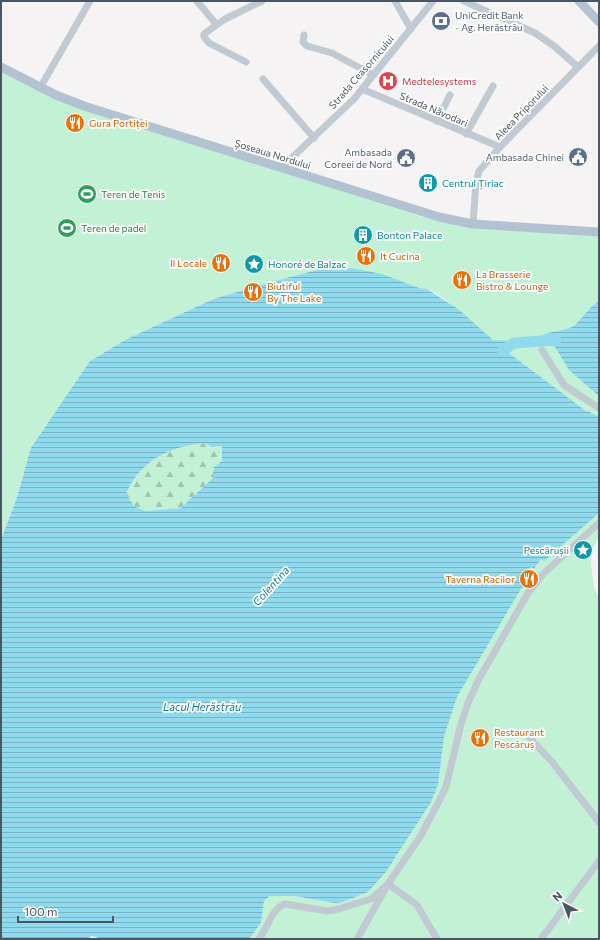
<svg xmlns="http://www.w3.org/2000/svg" width="600" height="940" viewBox="0 0 600 940" font-family="Commissioner,sans-serif">
	<style>
		.green { fill: #c3f1d5 }
		.forest { fill: url(#forest-firs) }
		.water { fill: url(#water-rules); fill-rule: evenodd }
		.lines { fill: none; stroke-linecap: round; stroke-linejoin: round }
		.river { stroke: #90daee; stroke-width: 11 }
		.minor { stroke: #c1cad2; stroke-width: 7 }
		.major { stroke: #b3c2d1; stroke-width: 9 }
		.labels { text-anchor: middle; stroke-width: 3.5; stroke-linejoin: round; paint-order: stroke }
		.service-label { font-size: 10px; fill: #4e5e75; stroke: #fff; text-anchor: end }
		.street-label { font-size: 10px; fill: #4a5661; stroke: #fff }
		.health-label { font-size: 10px; fill: #be3a42; stroke: #fff; text-anchor: start }
		.food-label { font-size: 10px; fill: #c56008; stroke: #fff; text-anchor: start }
		.culture-label { font-size: 10px; fill: #0d838f; stroke: #fff; text-anchor: start }
		.leisure-label { font-size: 10px; fill: #27864d; stroke: #fff; text-anchor: start }
		.water-label { font-size: 11px; font-style: italic; fill: #0c7c9b; stroke: #fff }
	</style>
	<defs>
		<pattern id="forest-firs" width="22" height="20" patternUnits="userSpaceOnUse"><rect width="22" height="20" fill="#c3f1d5"/><path d="M5 1l3.5 6h-7zM16 11l3.5 6h-7z" fill="#a0c6b0"/></pattern>
		<pattern id="water-rules" width="6" height="5" patternUnits="userSpaceOnUse"><rect width="6" height="5" fill="#90daee"/><path d="M0 2.5h6" fill="none" stroke="#78b4c4"/></pattern>
	</defs>
	<rect width="100%" height="100%" fill="#f5f3f3"/>
	<g class="green">
		<path d="M 1,69 L 31,87 L 277,170 L 422,217 L 459,225 L 599,236 L 599,419 L 587,413 L 509,353 L 509,349 L 513,341 C 506,341 497,342 492,339 C 469,328 447,290 419,288 L 351,268 L 317,270 L 271,282 L 212,299 L 127,339 L 90,361 L 23,473 L 16,500 L 1,540 Z"/>
		<path d="M 599,513 L 599,536 L 592,552 L 591,565 L 594,587 L 599,598 L 599,939 L 249,939 L 261,923 L 264,901 L 270,896 L 294,896 L 335,903 L 343,902 L 368,892 L 386,872 L 431,802 L 438,785 L 444,737 L 457,697 L 524,584 L 526,575 L 532,567 L 534,569 L 541,559 Z"/>
	</g>
	<path class="forest" d="M 205,443 L 212,447 L 222,446 L 222,461 L 213,478 L 181,508 L 146,511 L 135,507 L 126,494 C 140,460 171,446 205,443 Z"/>
	<g class="water">
		<path d="M 351,268 L 382,274 L 419,288 L 427,289 L 458,309 L 493,340 L 513,341 L 514,345 L 509,349 L 509,353 L 587,412 L 588,411 L 599,417 L 599,513 L 544,561 L 541,559 L 534,569 L 531,567 L 526,574 L 528,576 L 524,584 L 457,697 L 444,737 L 438,785 L 431,802 L 386,872 L 368,892 L 343,902 L 335,903 L 294,896 L 270,896 L 264,901 L 261,923 L 249,939 L 102,939 L 92,936 L 87,939 L 1,939 L 1,540 L 16,500 L 31,448 L 90,361 L 127,339 L 213,299 L 271,282 L 317,270 ZM 205,443 L 212,447 L 222,446 L 222,461 L 214,467 L 213,478 L 181,508 L 146,511 L 135,507 L 126,494 C 140,460 171,446 205,443 Z"/>
		<path d="M 599,301 L 599,396 L 569,370 L 555,347 L 543,342 L 542,335 C 551,331 563,331 572,327 C 580,323 588,307 599,301 Z"/>
	</g>
	<g class="lines">
		<path class="river" d="M 502,351 L 514,343 L 556,340"/>
		<g class="minor">
			<path d="M 197,1 L 216,24"/>
			<path d="M 395,1 L 411,29"/>
			<path d="M 464,1 L 535,33 L 554,46 L 578,67"/>
			<path d="M 304,35 L 303,42 L 307,46 L 332,53 L 373,75"/>
			<path d="M 246,62 L 209,43 L 204,37 L 204,34 L 225,19 L 262,1"/>
			<path d="M 263,79 L 314,138"/>
			<path d="M 40,88 L 90,1"/>
			<path d="M 362,89 L 500,147"/>
			<path d="M 437,121 L 450,95"/>
			<path d="M 466,134 L 493,86"/>
			<path d="M 281,168 L 354,99 L 433,1"/>
			<path d="M 473,224 L 476,182 L 479,171 L 500,147 L 599,46"/>
			<path d="M 542,350 L 564,385 L 599,408"/>
			<path d="M 529,737 L 553,763 L 599,822"/>
			<path d="M 259,939 C 268,928 271,909 285,904 L 327,911 L 335,910 L 371,899 L 388,884 L 420,837 L 438,803 L 446,787 L 461,724 L 468,703 L 479,679 L 528,593 L 543,574 L 599,523"/>
			<path d="M 357,939 L 388,884 L 417,905 L 437,939"/>
			<path d="M 541,939 L 599,861"/>
		</g>
		<g class="major">
			<path d="M 579,1 L 599,22"/>
			<path d="M 1,67 L 56,95 L 84,106 L 439,217 L 473,224 L 599,232"/>
		</g>
	</g>
	<defs>
		<symbol id="bank-disc" viewBox="-11 -11 22 22"><circle r="9.5" fill="#5c6f8a" stroke="#fff"/><path d="M-6-4H6V4H-6ZM0-2.3a2.3 2.3 0 1 0 0 4.6a2.3 2.3 0 1 0 0-4.6Z" fill="#fff"/></symbol>
		<symbol id="hospital-disc" viewBox="-11 -11 22 22"><circle r="9.5" fill="#e0444e" stroke="#fff"/><path d="M-5-5h3v3.5h4V-5h3V5h-3V1.5h-4V5h-3Z" fill="#fff"/></symbol>
		<symbol id="restaurant-disc" viewBox="-11 -11 22 22"><circle r="9.5" fill="#e8710a" stroke="#fff"/><path d="M-5-6h1v4h1v-4h1v4h1v-4h1v5L-1.5 .5V6h-2V.5L-5-1ZM5-6V6H3V1.5H1.5Q1.5-4 5-6Z" fill="#fff"/></symbol>
		<symbol id="civic-disc" viewBox="-11 -11 22 22"><circle r="9.5" fill="#5c6f8a" stroke="#fff"/><path d="M-.6-6.5H3V-4.5H.6V-3L4-1V1h2V6H-6V1h2V-1L-.6-3ZM-1.2 2.5V6h2.4V2.5Z" fill="#fff"/></symbol>
		<symbol id="building-disc" viewBox="-11 -11 22 22"><circle r="9.5" fill="#0f9aa8" stroke="#fff"/><path d="M-4-6H4V6H1V3H-1V6H-4ZM-2.5-4.3h1.7v1.8h-1.7ZM.8-4.3h1.7v1.8H.8ZM-2.5-1h1.7V.8h-1.7ZM.8-1h1.7V.8H.8Z" fill="#fff"/></symbol>
		<symbol id="stadium-disc" viewBox="-11 -11 22 22"><circle r="9.5" fill="#2e9e5b" stroke="#fff"/><path d="M0-5a6.5 5 0 1 0 0 10a6.5 5 0 1 0 0-10ZM-3.5-1.8h7v3.6h-7Z" fill="#fff"/></symbol>
		<symbol id="sight-disc" viewBox="-11 -11 22 22"><circle r="9.5" fill="#0f9aa8" stroke="#fff"/><path d="M0-6L1.8-2.2L6-1.7L2.9 1.2L3.7 5.4L0 3.3L-3.7 5.4L-2.9 1.2L-6-1.7L-1.8-2.2Z" fill="#fff"/></symbol>
	</defs>
	<g fill-rule="evenodd">
		<use href="#bank-disc" x="430" y="10" width="22" height="22"/>
		<use href="#hospital-disc" x="377" y="70" width="22" height="22"/>
		<use href="#restaurant-disc" x="64" y="112" width="22" height="22"/>
		<use href="#civic-disc" x="567" y="146" width="22" height="22"/>
		<use href="#civic-disc" x="395" y="147" width="22" height="22"/>
		<use href="#building-disc" x="417" y="172" width="22" height="22"/>
		<use href="#stadium-disc" x="76" y="183" width="22" height="22"/>
		<use href="#stadium-disc" x="56" y="217" width="22" height="22"/>
		<use href="#building-disc" x="352" y="224" width="22" height="22"/>
		<use href="#restaurant-disc" x="355" y="245" width="22" height="22"/>
		<use href="#restaurant-disc" x="210" y="252" width="22" height="22"/>
		<use href="#sight-disc" x="243" y="253" width="22" height="22"/>
		<use href="#restaurant-disc" x="451" y="269" width="22" height="22"/>
		<use href="#restaurant-disc" x="242" y="281" width="22" height="22"/>
		<use href="#sight-disc" x="572" y="539" width="22" height="22"/>
		<use href="#restaurant-disc" x="518" y="568" width="22" height="22"/>
		<use href="#restaurant-disc" x="469" y="727" width="22" height="22"/>
	</g>
	<g class="labels">
		<g class="service-label">
			<text x="455" y="19" text-anchor="start">UniCredit Bank<tspan x="455" dy="12">- Ag. Herăstrău</tspan></text>
			<text x="392" y="156">Ambasada<tspan x="392" dy="12">Coreei de Nord</tspan></text>
			<text x="564" y="161">Ambasada Chinei</text>
		</g>
		<g class="street-label">
			<text transform="translate(361 72) rotate(-49)" y="4">Strada Ceasornicului</text>
			<text transform="translate(434 109) rotate(23)" y="4">Strada Năvodari</text>
			<text transform="translate(521 112) rotate(-46)" y="4">Aleea Priporului</text>
			<text transform="translate(273 154) rotate(17)" y="4">Șoseaua Nordului</text>
		</g>
		<g class="health-label">
			<text x="402" y="85">Medtelesystems</text>
		</g>
		<g class="food-label">
			<text x="89" y="127">Gura Portiței</text>
			<text x="380" y="260">It Cucina</text>
			<text x="207" y="267" text-anchor="end">Il Locale</text>
			<text x="476" y="278">La Brasserie<tspan x="476" dy="12">Bistro &amp; Lounge</tspan></text>
			<text x="267" y="290">Biutiful<tspan x="267" dy="12">By The Lake</tspan></text>
			<text x="515" y="583" text-anchor="end">Taverna Racilor</text>
			<text x="494" y="736">Restaurant<tspan x="494" dy="12">Pescăruș</tspan></text>
		</g>
		<g class="culture-label">
			<text x="442" y="187">Centrul Țiriac</text>
			<text x="377" y="239">Bonton Palace</text>
			<text x="268" y="268">Honoré de Balzac</text>
			<text x="569" y="554" text-anchor="end">Pescărușii</text>
		</g>
		<g class="leisure-label">
			<text x="101" y="198">Teren de Tenis</text>
			<text x="81" y="232">Teren de padel</text>
		</g>
		<g class="water-label">
			<text transform="translate(271 586) rotate(-48)" y="4">Colentina</text>
			<text x="202" y="711">Lacul Herăstrău</text>
		</g>
	</g>
	<rect width="600" height="940" fill="none" stroke="#4a5661" stroke-width="4"/>
	<g transform="translate(564 904) rotate(318)" stroke="#ffffff" stroke-width="3" paint-order="stroke">
	<path d="M0-3L7 15L0 10L-7 15Z" fill="#4a5661"/>
	<text y="-6" font-size="11" font-weight="bold" text-anchor="middle" fill="#4a5661">N</text>
	</g>
	<path d="M18 916v6h95v-6" fill="none" stroke="#4a5661" stroke-width="2"/>
	<text x="24" y="916" font-size="12" fill="#4a5661" stroke="#ffffff" stroke-width="3" paint-order="stroke">100 m</text>
</svg>
